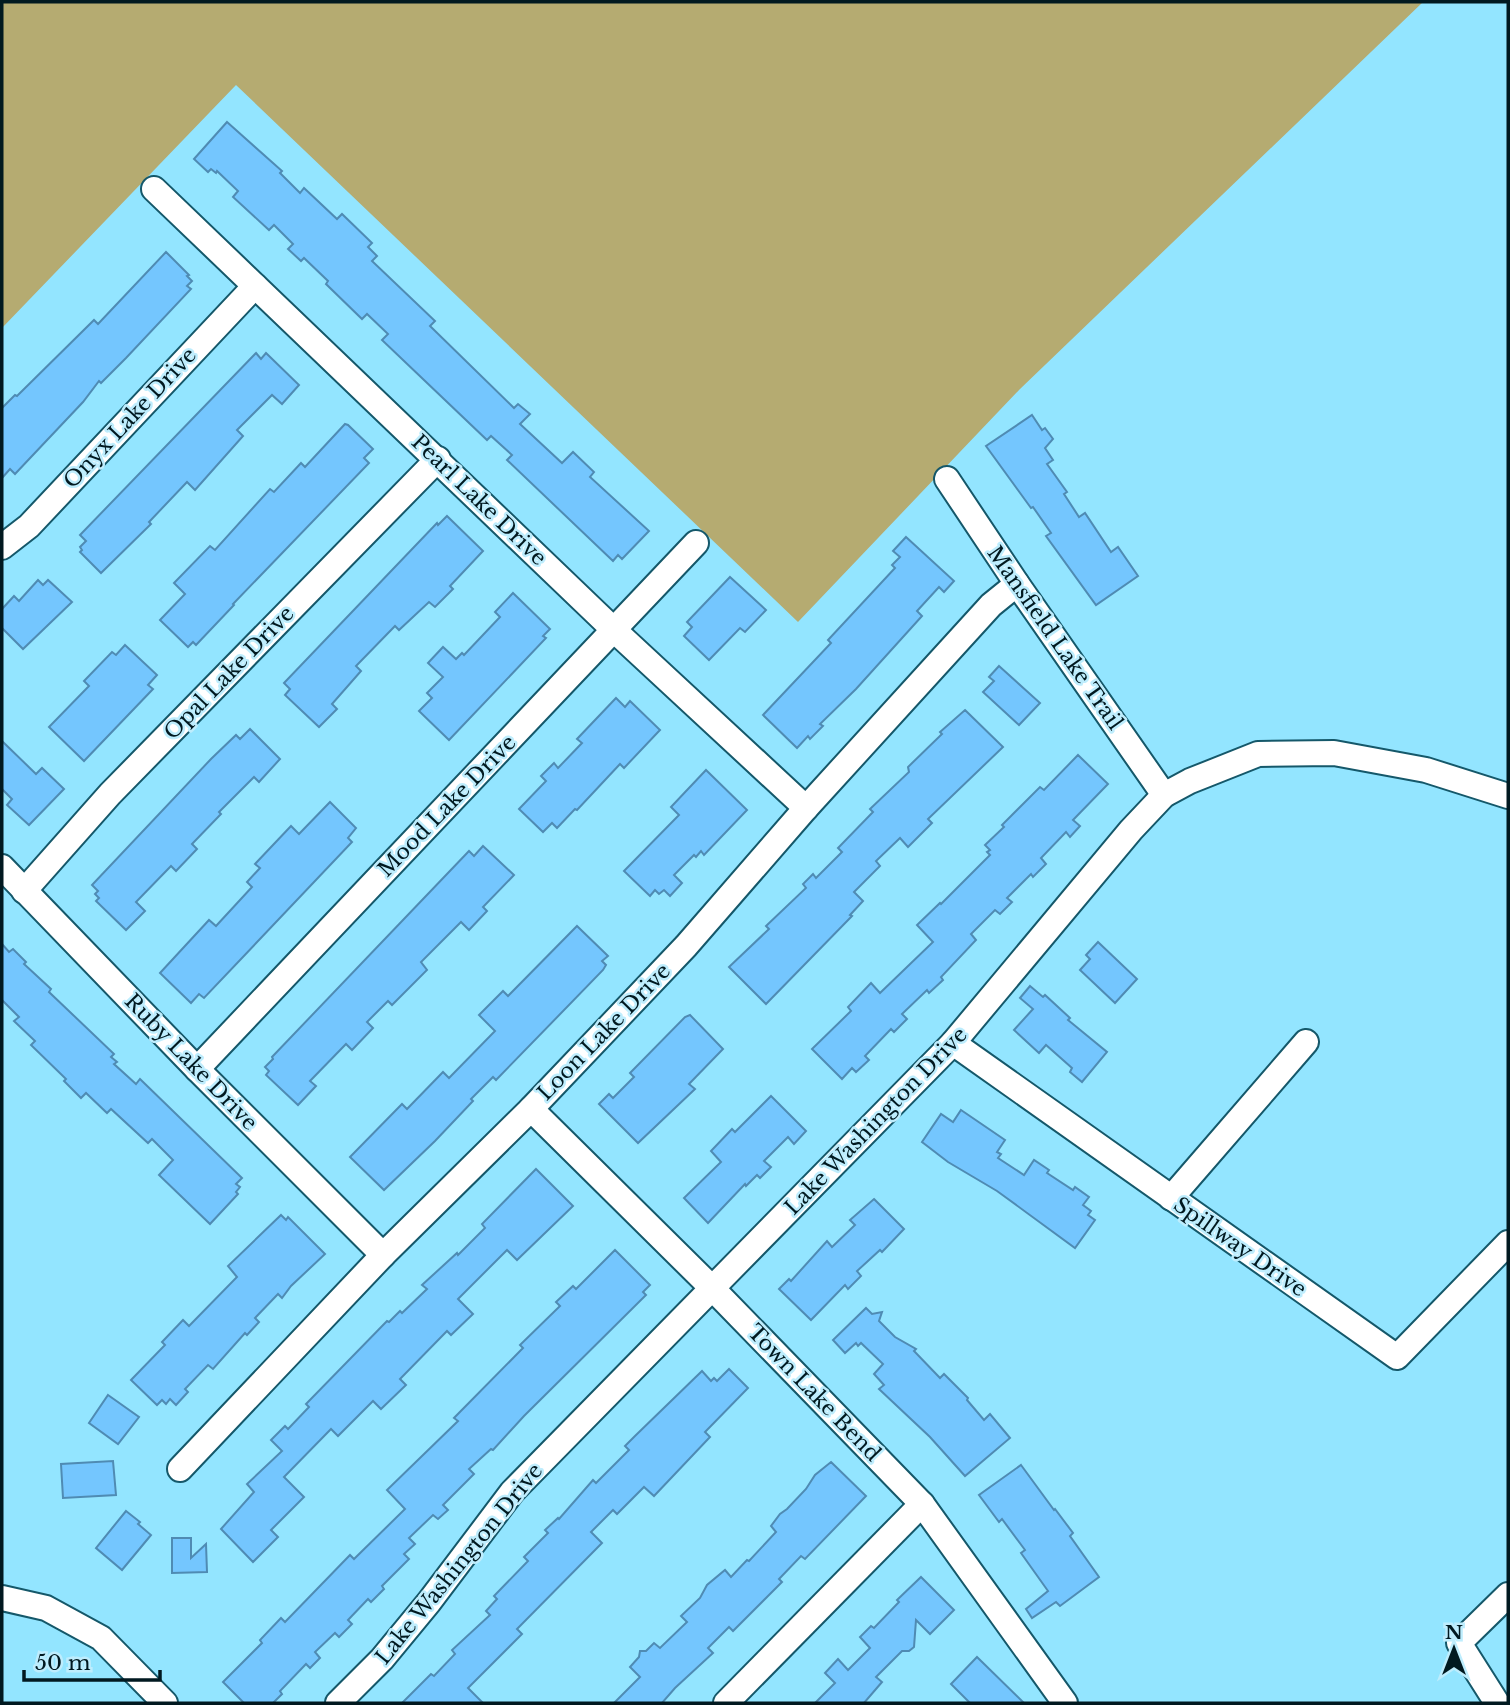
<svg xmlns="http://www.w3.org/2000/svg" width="1510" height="1705" viewBox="0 0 1510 1705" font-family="'Libre Baskerville',serif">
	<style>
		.green { fill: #b5ab71 }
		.building { fill: #74c6fe; stroke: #4f8bb3; stroke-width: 2 }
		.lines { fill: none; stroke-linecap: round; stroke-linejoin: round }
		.minor-casing { stroke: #15586a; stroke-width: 28 }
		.minor { stroke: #fff; stroke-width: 24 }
		.labels { text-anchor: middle; stroke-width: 5; stroke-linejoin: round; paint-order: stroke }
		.street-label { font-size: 21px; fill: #011920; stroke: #beedfd }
	</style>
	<rect width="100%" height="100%" fill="#93e5ff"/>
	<path class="green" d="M 2,2 L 1423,2 L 1020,389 L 798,622 L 236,85 L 2,328 Z"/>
	<g class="building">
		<path d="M 227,122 L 282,171 L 280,173 L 300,193 L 304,188 L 337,219 L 342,214 L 372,243 L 368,247 L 377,256 L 372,261 L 435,321 L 430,326 L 514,408 L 518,404 L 530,414 L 520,424 L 562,463 L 573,452 L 594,472 L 590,477 L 649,531 L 622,559 L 618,555 L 613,561 L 507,460 L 512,455 L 491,436 L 487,440 L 382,340 L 388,334 L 367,314 L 362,319 L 326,284 L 328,281 L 304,258 L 301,261 L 288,249 L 293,244 L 274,225 L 269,230 L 233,197 L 238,191 L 217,171 L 216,173 L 211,169 L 208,172 L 194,159 Z"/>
		<path d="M 166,252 L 189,275 L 187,276 L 192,281 L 187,286 L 191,289 L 126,358 L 101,383 L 99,381 L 83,402 L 15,474 L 10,469 L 2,478 L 2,408 L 15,395 L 17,396 L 94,320 L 98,324 Z"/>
		<path d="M 256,353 L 261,359 L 266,353 L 299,385 L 282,404 L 272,395 L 237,430 L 243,436 L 195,490 L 187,482 L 149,522 L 151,524 L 101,573 L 80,552 L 82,550 L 80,547 L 86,541 L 80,535 Z"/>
		<path d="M 1032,415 L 1042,430 L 1045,428 L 1053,439 L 1045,448 L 1053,460 L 1047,464 L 1067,492 L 1064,494 L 1079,517 L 1085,513 L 1111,552 L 1118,547 L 1138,576 L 1096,605 L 1046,536 L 1051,533 L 1033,507 L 1031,508 L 986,446 Z"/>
		<path d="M 345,424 L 348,425 L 373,449 L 364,458 L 369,463 L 233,604 L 234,605 L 196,645 L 193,642 L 188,647 L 160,620 L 185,594 L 174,583 L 210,546 L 215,550 L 270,489 L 274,492 L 301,463 L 305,467 Z"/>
		<path d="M 447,516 L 483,551 L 450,586 L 453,589 L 435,607 L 429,602 L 399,630 L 395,626 L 356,666 L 361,671 L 332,704 L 337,709 L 319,727 L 285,695 L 290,689 L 284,683 L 437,523 L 438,525 Z"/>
		<path d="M 906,537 L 954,581 L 944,592 L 939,587 L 917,611 L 922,616 L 856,689 L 820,724 L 823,726 L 810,739 L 808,736 L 797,748 L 763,715 L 831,643 L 828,640 L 895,568 L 892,565 L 900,557 L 893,551 Z"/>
		<path d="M 730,577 L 766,610 L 745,632 L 740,628 L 709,660 L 684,636 L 692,627 L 687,622 Z"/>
		<path d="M 38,580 L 43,585 L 48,580 L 72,602 L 23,649 L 2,628 L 2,609 L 14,596 L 19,601 Z"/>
		<path d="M 513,593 L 550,629 L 543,636 L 546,638 L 449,740 L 419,711 L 432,698 L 427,693 L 443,677 L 428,663 L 443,647 L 456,659 L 462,653 L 464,655 L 500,617 L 495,612 Z"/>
		<path d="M 125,645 L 157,675 L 148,685 L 153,689 L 84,761 L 49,727 L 89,686 L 84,681 L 112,652 L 116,655 Z"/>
		<path d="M 999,666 L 1040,703 L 1019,725 L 983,692 L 994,681 L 989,677 Z"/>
		<path d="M 616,698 L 625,707 L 630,701 L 660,730 L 624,768 L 620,764 L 577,810 L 575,809 L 557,828 L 552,823 L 543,832 L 519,809 L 546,781 L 541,776 L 554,763 L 558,768 L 582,743 L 577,739 Z"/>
		<path d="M 965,710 L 1003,747 L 928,819 L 932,823 L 908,847 L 900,838 L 876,861 L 880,866 L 854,892 L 863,901 L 850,915 L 852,916 L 766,1004 L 729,967 L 769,929 L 766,926 L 806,888 L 803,884 L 813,874 L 816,878 L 842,852 L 838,848 L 873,812 L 870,809 L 909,772 L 908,767 L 942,734 L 940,732 Z"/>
		<path d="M 250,729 L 280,759 L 259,782 L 254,777 L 219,812 L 221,814 L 192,844 L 197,849 L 176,871 L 171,866 L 136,902 L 145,911 L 126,930 L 96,901 L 99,898 L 95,894 L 98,891 L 92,885 L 211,759 L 236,735 L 240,739 Z"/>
		<path d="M 2,741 L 36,774 L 42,768 L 64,789 L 29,825 L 7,805 L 12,799 L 2,789 Z"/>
		<path d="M 1078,755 L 1108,784 L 1073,820 L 1080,826 L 1070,837 L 1066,832 L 1041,858 L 1046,864 L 1033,877 L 1031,874 L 1007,898 L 1012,902 L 1000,914 L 995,910 L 971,934 L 976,940 L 941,977 L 943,980 L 929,993 L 927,990 L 902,1014 L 907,1019 L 894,1032 L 891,1029 L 865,1056 L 869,1060 L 856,1072 L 852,1068 L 842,1079 L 812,1049 L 851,1011 L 848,1007 L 871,983 L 880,993 L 933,942 L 917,925 L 940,903 L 941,904 L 990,855 L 987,852 L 990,850 L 985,845 L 1004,827 L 1002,825 L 1040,787 L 1044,790 Z"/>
		<path d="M 706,770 L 747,810 L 704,855 L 701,851 L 696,857 L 694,855 L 674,875 L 682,883 L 670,896 L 664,890 L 659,894 L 655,890 L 650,896 L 624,871 L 679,815 L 671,807 Z"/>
		<path d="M 330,802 L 356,828 L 348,838 L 352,842 L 204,998 L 199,994 L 191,1003 L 160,973 L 209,920 L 216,926 L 252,887 L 247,882 L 260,868 L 255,864 L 291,826 L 299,834 Z"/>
		<path d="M 483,846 L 514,875 L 483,907 L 487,911 L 469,930 L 461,922 L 421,962 L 427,970 L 392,1005 L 388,1001 L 367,1022 L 373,1028 L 352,1050 L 346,1044 L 310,1081 L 316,1086 L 298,1105 L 266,1075 L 269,1071 L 265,1067 L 273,1059 L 272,1057 L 469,851 L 474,856 Z"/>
		<path d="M 577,926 L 608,956 L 602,961 L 606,965 L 603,970 L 496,1080 L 493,1077 L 471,1099 L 473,1101 L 435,1141 L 384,1190 L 350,1157 L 402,1104 L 407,1109 L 443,1072 L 449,1078 L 495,1031 L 479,1015 L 503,991 L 508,996 Z"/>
		<path d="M 1098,942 L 1137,979 L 1115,1003 L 1080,970 L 1090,959 L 1086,955 Z"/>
		<path d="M 2,944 L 9,952 L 13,949 L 26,962 L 24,964 L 51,989 L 49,992 L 114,1054 L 111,1057 L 117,1062 L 114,1064 L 136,1084 L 140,1079 L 242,1178 L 236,1184 L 240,1187 L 236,1192 L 238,1194 L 210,1224 L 159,1175 L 173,1160 L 152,1139 L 148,1143 L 111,1109 L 107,1113 L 86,1093 L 81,1098 L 64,1081 L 66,1079 L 31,1045 L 35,1041 L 14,1021 L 19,1017 L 2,1000 Z"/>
		<path d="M 1030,986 L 1043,997 L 1045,995 L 1070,1018 L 1068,1020 L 1107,1052 L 1082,1082 L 1070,1072 L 1072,1068 L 1046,1045 L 1039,1053 L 1014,1030 L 1033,1009 L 1020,998 Z"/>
		<path d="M 690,1015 L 723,1049 L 689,1084 L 695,1089 L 638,1143 L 599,1104 L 609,1094 L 613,1098 L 634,1077 L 630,1073 L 685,1017 Z"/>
		<path d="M 771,1096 L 806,1131 L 794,1144 L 788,1137 L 764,1161 L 771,1167 L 760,1178 L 757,1175 L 746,1186 L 745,1184 L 708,1223 L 684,1198 L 721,1162 L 711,1151 L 732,1129 L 735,1132 Z"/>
		<path d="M 961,1110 L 1005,1140 L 997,1152 L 1001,1154 L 998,1158 L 1024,1175 L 1034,1160 L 1049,1170 L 1047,1173 L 1073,1190 L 1075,1187 L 1089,1197 L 1083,1205 L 1091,1211 L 1088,1215 L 1095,1220 L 1075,1248 L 997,1191 L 948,1162 L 922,1142 L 941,1114 L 953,1122 Z"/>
		<path d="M 536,1169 L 573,1206 L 517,1260 L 507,1250 L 458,1299 L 473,1314 L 451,1335 L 447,1331 L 400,1379 L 406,1385 L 381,1409 L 373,1401 L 338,1436 L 331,1429 L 284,1477 L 304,1497 L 271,1530 L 278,1537 L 253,1562 L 221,1529 L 254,1492 L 247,1484 L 282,1451 L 271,1440 L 285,1426 L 288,1429 L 309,1407 L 306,1404 L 387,1321 L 389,1322 L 400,1311 L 402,1313 L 427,1289 L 422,1285 L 457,1253 L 458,1255 L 485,1228 L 482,1224 Z"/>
		<path d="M 874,1199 L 904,1229 L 882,1252 L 880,1250 L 857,1271 L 861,1276 L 848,1289 L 845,1285 L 811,1320 L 779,1289 L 789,1279 L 791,1281 L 827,1241 L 832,1247 L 855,1225 L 850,1220 Z"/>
		<path d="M 281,1215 L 286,1220 L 288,1217 L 325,1254 L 291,1286 L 282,1298 L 278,1294 L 255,1318 L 259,1322 L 247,1335 L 245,1333 L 213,1369 L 208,1365 L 185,1389 L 188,1392 L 176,1405 L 170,1399 L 166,1404 L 162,1400 L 157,1405 L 131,1380 L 165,1345 L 162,1342 L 183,1320 L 189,1326 L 237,1277 L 228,1266 Z"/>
		<path d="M 615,1250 L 650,1285 L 643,1292 L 646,1295 L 524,1416 L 493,1450 L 491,1449 L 469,1469 L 474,1474 L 443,1505 L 448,1510 L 438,1519 L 433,1515 L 409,1538 L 415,1544 L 404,1554 L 409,1559 L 382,1586 L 384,1589 L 371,1602 L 368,1599 L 348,1620 L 352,1624 L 339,1637 L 335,1633 L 315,1652 L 320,1658 L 310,1668 L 306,1664 L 280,1691 L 282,1694 L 273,1703 L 244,1703 L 223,1682 L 262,1643 L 260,1640 L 281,1618 L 285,1622 L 350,1555 L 354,1559 L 405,1509 L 387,1490 L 458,1421 L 454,1418 L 523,1348 L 520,1345 L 560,1306 L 556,1302 L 573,1286 L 576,1289 Z"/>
		<path d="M 866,1308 L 872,1314 L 882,1312 L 879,1321 L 895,1337 L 916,1349 L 914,1351 L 940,1378 L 944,1374 L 968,1398 L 967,1400 L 984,1420 L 990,1414 L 1010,1438 L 965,1476 L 930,1437 L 879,1389 L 884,1385 L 874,1374 L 883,1364 L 861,1343 L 858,1346 L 856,1343 L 845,1353 L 833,1340 Z"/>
		<path d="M 729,1369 L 748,1388 L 705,1432 L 710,1437 L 654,1496 L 644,1487 L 617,1514 L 613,1510 L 591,1532 L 602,1543 L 517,1629 L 522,1634 L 468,1688 L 483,1703 L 402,1703 L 431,1674 L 434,1676 L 455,1654 L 452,1650 L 490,1615 L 486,1611 L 497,1599 L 494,1596 L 528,1561 L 524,1557 L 548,1533 L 545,1530 L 558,1518 L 559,1519 L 593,1480 L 596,1483 L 629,1450 L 625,1446 L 635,1436 L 702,1371 L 711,1381 L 714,1378 L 717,1381 Z"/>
		<path d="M 108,1395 L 139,1417 L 118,1444 L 89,1423 Z"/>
		<path d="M 113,1461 L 116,1495 L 63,1498 L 61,1464 Z"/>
		<path d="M 831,1462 L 866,1496 L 805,1559 L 801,1556 L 779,1579 L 782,1582 L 733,1631 L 729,1627 L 708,1648 L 713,1653 L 675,1688 L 662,1703 L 614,1703 L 640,1677 L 630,1667 L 639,1657 L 640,1651 L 646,1651 L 654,1643 L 660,1648 L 687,1622 L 681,1616 L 700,1598 L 707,1585 L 725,1570 L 731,1577 L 747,1560 L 749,1561 L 776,1532 L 771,1526 L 780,1514 L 787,1509 L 806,1489 L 815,1475 Z"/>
		<path d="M 1021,1465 L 1054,1510 L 1055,1509 L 1073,1533 L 1070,1536 L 1099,1577 L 1060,1606 L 1056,1602 L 1032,1618 L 1026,1609 L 1048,1591 L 1021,1553 L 1025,1550 L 1002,1519 L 999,1522 L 979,1495 Z"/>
		<path d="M 126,1511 L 140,1522 L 138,1524 L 151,1535 L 122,1570 L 96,1548 Z"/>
		<path d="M 172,1538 L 191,1538 L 191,1558 L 206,1544 L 207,1572 L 172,1573 Z"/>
		<path d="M 921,1577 L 954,1610 L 930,1634 L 916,1620 L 914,1647 L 909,1651 L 902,1651 L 876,1677 L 882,1682 L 864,1703 L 815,1703 L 835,1683 L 825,1673 L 838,1659 L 848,1670 L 870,1648 L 860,1637 L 871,1626 L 874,1628 L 899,1602 L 897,1600 Z"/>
		<path d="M 977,1657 L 1024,1703 L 970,1703 L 951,1684 Z"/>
	</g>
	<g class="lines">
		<defs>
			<g id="minor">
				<path d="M 154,189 L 614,630 L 806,808"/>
				<path d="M 947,479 L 1017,584 L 1164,795"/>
				<path d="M 2,547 L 29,526 L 255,286"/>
				<path d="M 2,867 L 197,1069 L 383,1255"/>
				<path d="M 24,891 L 110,794 L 438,459"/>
				<path d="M 953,1043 L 1397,1357 L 1508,1243"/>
				<path d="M 197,1069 L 696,543"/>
				<path d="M 531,1109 L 713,1289 L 922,1504 L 1065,1703"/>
				<path d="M 1171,1198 L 1306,1042"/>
				<path d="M 180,1469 L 383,1255 L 531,1109 L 686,946 L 806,808 L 991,605 L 1017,584"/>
				<path d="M 2,1598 L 46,1608 L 101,1638 L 165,1703"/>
				<path d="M 338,1703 L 382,1659 L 429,1602 L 512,1492 L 953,1043 L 1131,830 L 1164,795 L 1190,781 L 1258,754 L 1334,753 L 1426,770 L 1508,796"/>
				<path d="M 726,1703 L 922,1504"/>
				<path d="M 1497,1703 L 1459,1643 L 1508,1595"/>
			</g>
		</defs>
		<use href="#minor" class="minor-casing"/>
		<use href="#minor" class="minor"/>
	</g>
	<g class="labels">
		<g class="street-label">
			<text transform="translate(130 418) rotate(-47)" y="7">Onyx Lake Drive</text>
			<text transform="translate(479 500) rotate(44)" y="7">Pearl Lake Drive</text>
			<text transform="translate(1055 638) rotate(55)" y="7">Mansfield Lake Trail</text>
			<text transform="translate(229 673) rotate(-46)" y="7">Opal Lake Drive</text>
			<text transform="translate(447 806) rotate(-46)" y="7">Mood Lake Drive</text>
			<text transform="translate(604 1032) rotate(-46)" y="7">Loon Lake Drive</text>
			<text transform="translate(191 1062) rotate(46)" y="7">Ruby Lake Drive</text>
			<text transform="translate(876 1121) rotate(-46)" y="7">Lake Washington Drive</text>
			<text transform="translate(1240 1247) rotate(35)" y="7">Spillway Drive</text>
			<text transform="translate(814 1393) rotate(46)" y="7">Town Lake Bend</text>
			<text transform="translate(459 1564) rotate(-51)" y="7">Lake Washington Drive</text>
		</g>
	</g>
	<rect width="1510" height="1705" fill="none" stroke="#011920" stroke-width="7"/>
	<g transform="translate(1454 1649)" stroke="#beedfd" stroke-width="5" paint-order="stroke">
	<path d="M0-5L12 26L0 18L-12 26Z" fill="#011920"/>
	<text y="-10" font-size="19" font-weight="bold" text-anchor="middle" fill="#011920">N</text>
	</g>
	<path d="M24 1670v10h136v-10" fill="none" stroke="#011920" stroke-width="3.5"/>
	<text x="35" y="1670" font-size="21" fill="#011920" stroke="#beedfd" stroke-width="5" paint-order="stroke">50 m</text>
</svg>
